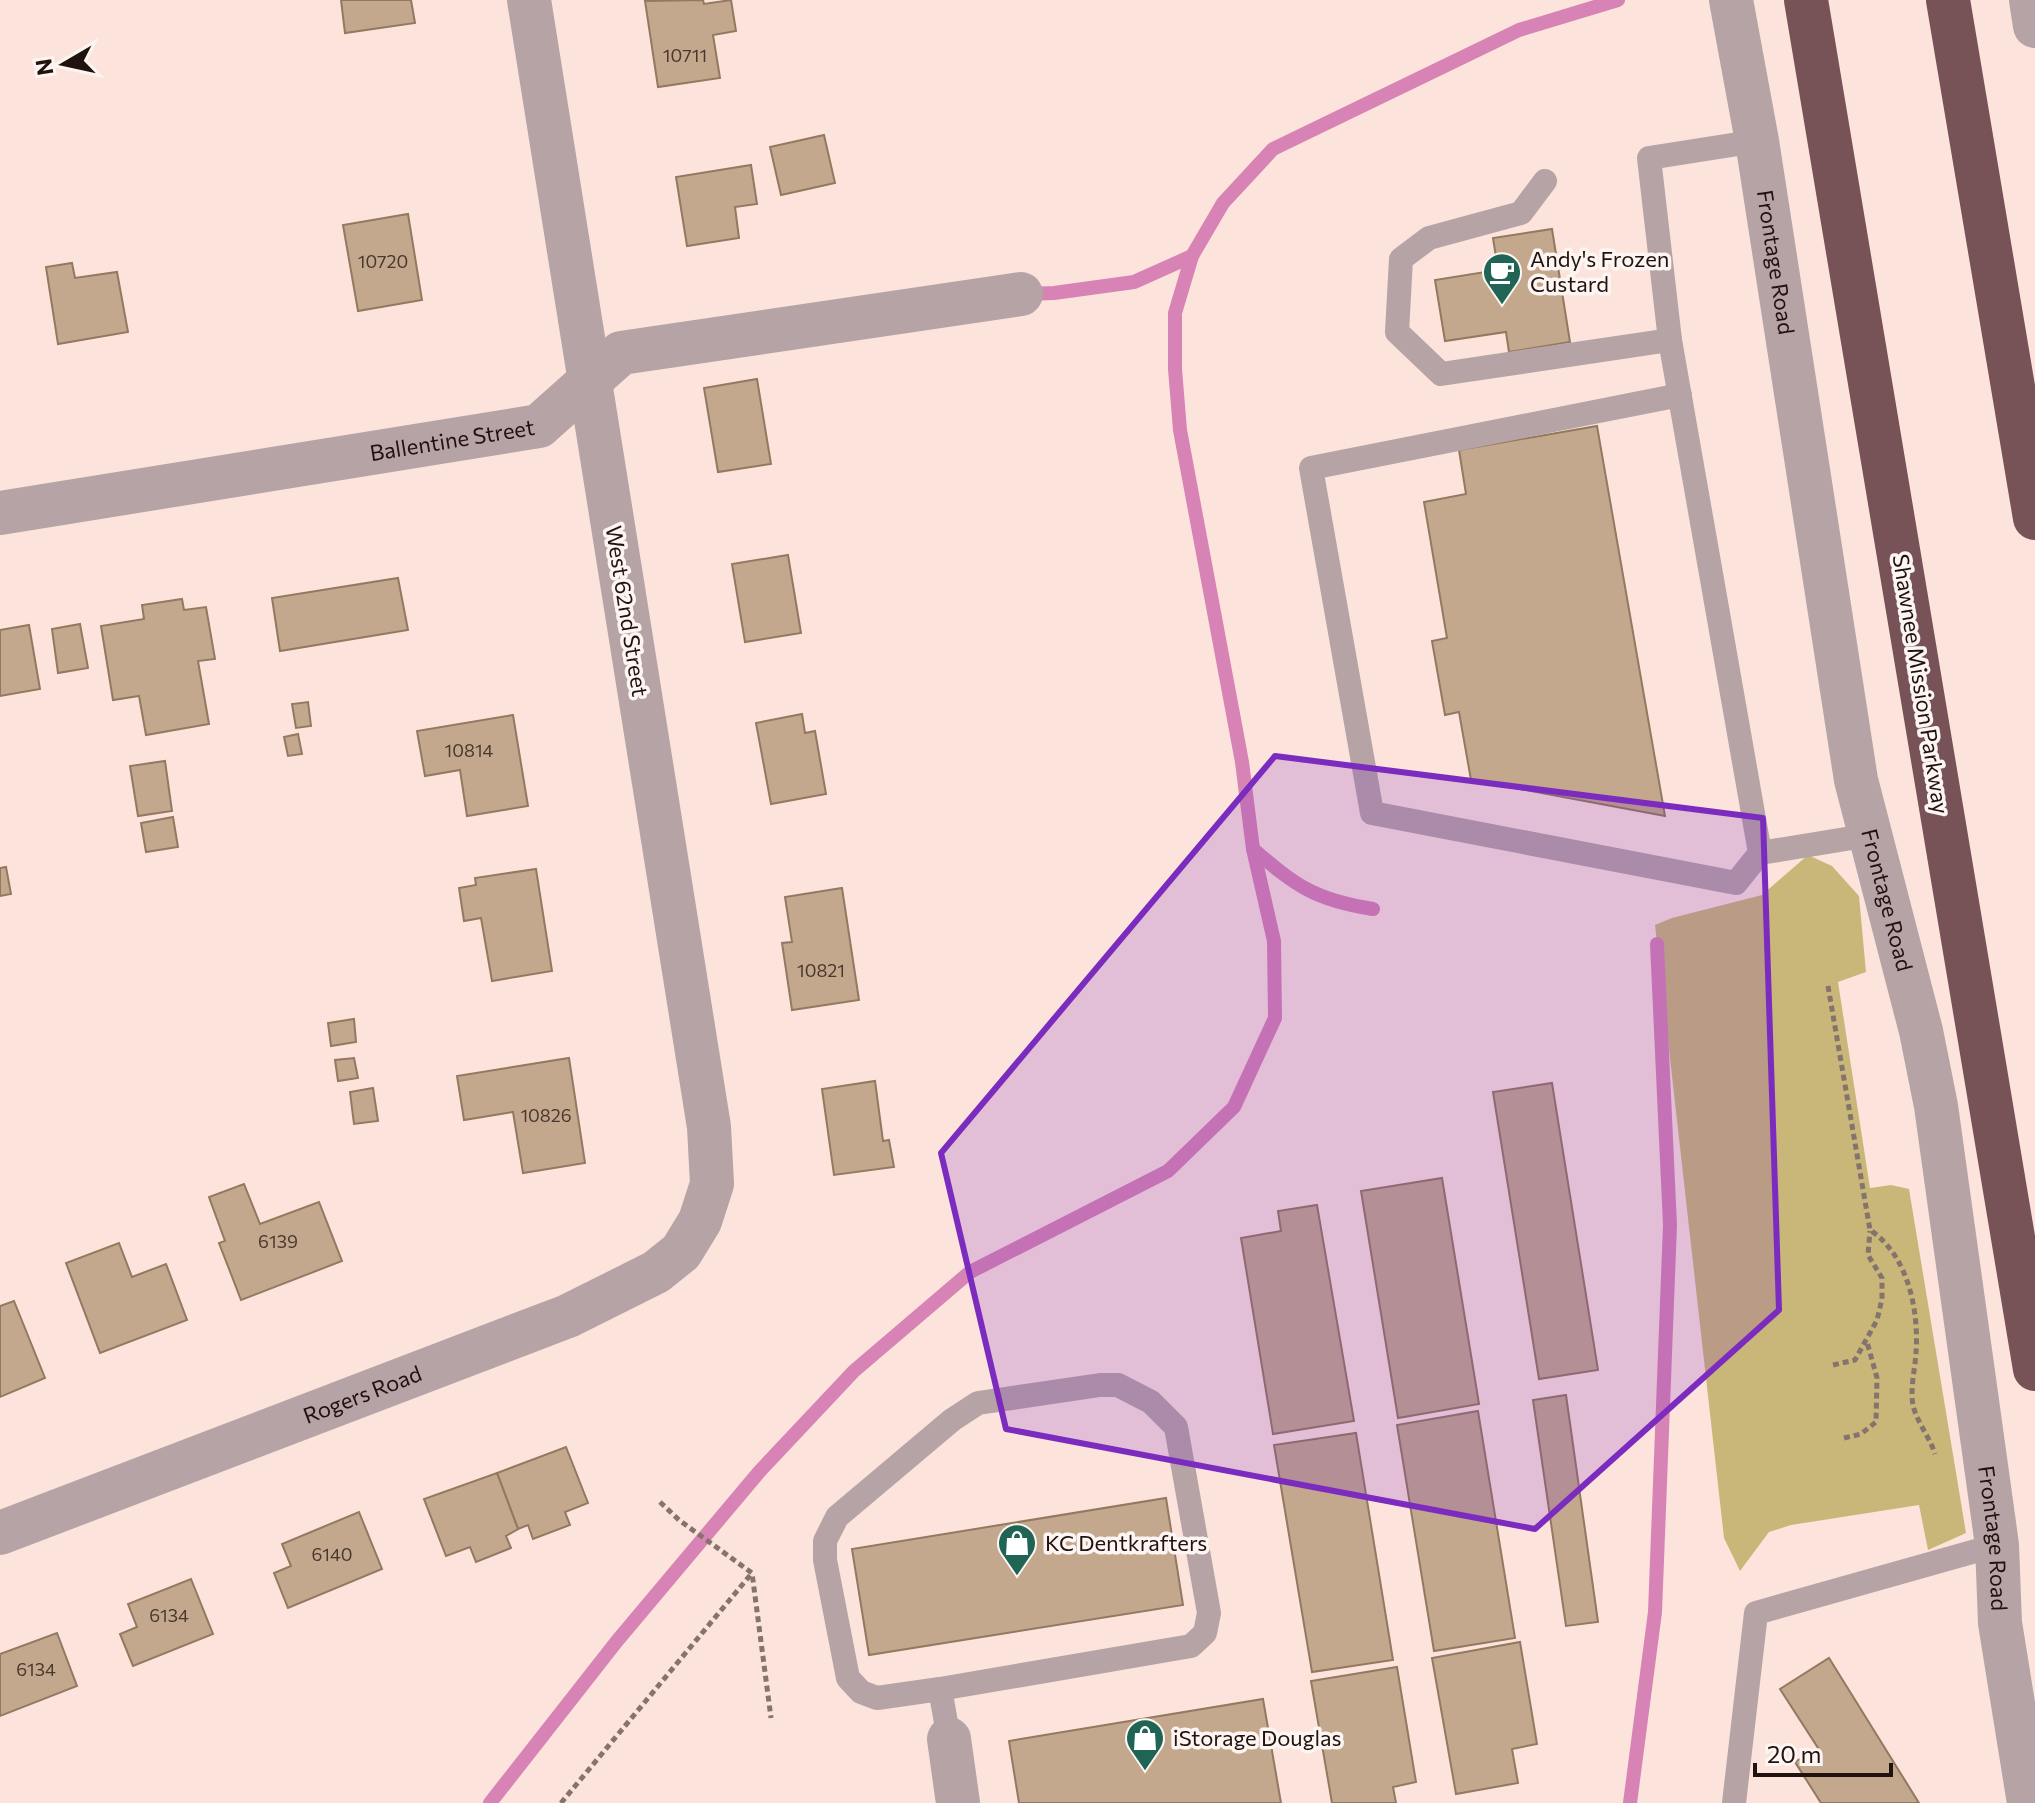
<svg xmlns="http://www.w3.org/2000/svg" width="2035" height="1803" viewBox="0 0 2035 1803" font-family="Commissioner,sans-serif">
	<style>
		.green { fill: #c9b779 }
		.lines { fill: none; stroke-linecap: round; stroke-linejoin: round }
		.stream { stroke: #d883b5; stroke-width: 14 }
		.building { fill: #c3a88d; stroke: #937960; stroke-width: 2 }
		.path { stroke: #85736d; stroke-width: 5; stroke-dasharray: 6 4; stroke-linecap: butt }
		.lane { stroke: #b6a3a5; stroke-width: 24 }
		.street { stroke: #b6a3a5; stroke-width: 44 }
		.highway { stroke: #775357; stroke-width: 44 }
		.marked { fill: #7b2cbf; fill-opacity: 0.2; stroke: #7b2cbf; stroke-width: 6; stroke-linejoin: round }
		.labels { text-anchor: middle; stroke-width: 7; stroke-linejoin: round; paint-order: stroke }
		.number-label { font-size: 18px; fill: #49382e }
		.poi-label { font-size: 22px; fill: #20120e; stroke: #fdf5f2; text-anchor: start }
		.street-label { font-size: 22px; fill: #20120e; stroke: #fdf5f2 }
	</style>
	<rect width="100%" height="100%" fill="#fce4dc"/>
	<path class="green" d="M 1808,855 L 1832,866 L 1859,896 L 1866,972 L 1838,982 L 1870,1188 L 1891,1185 L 1909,1189 L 1966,1533 L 1928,1550 L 1919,1505 L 1791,1525 L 1769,1532 L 1740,1571 L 1724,1538 L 1655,925 L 1672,918 L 1762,895 Z"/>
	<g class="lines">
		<g class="stream">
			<path d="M 1025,294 L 1054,293 L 1134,282 L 1192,256"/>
			<path d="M 1253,849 C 1296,886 1315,900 1373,909"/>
			<path d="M 490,1803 L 617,1641 L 759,1472 L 854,1371 L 970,1272 L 1168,1171 L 1234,1107 L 1275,1018 L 1274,941 L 1253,849 L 1242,762 L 1180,430 L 1175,369 L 1175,313 L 1192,256 L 1223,203 L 1273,149 L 1519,30 L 1618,0"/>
			<path d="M 1630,1803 L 1655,1612 L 1670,1225 L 1657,944"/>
		</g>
	</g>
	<g class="building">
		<path d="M 341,0 L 411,0 L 415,23 L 345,33 Z"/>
		<path d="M 703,0 L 704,4 L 731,0 L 736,31 L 713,35 L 720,78 L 658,87 L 645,1 Z"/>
		<path d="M 824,135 L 835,183 L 781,195 L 770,147 Z"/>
		<path d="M 751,165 L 757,204 L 735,207 L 739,238 L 687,246 L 676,177 Z"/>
		<path d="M 408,214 L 422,300 L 358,311 L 343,225 Z"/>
		<path d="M 1552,229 L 1570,342 L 1509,352 L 1506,332 L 1445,341 L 1435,280 L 1498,270 L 1493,238 Z"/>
		<path d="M 72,263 L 75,278 L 117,272 L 128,332 L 58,344 L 46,267 Z"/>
		<path d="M 757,379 L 771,464 L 718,472 L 704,388 Z"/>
		<path d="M 1597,426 L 1665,816 L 1471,780 L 1459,712 L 1445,715 L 1432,641 L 1447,638 L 1424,502 L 1466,494 L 1459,450 Z"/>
		<path d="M 788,555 L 801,633 L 745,642 L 732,564 Z"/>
		<path d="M 398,578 L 408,630 L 280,651 L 272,598 Z"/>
		<path d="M 182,599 L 184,610 L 206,607 L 215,659 L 198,661 L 209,724 L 146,735 L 139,696 L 113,700 L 101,626 L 144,619 L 142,605 Z"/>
		<path d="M 80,624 L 88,668 L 58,673 L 52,629 Z"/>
		<path d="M 29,625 L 40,689 L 0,696 L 0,630 Z"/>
		<path d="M 308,702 L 311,726 L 296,728 L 292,704 Z"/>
		<path d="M 802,714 L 805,733 L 815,731 L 826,794 L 771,804 L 756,723 Z"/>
		<path d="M 513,715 L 528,806 L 467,816 L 460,770 L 425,776 L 417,731 Z"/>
		<path d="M 298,734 L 302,754 L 288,756 L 284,737 Z"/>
		<path d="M 165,761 L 172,811 L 138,816 L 130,766 Z"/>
		<path d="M 173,817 L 178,847 L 146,852 L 141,823 Z"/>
		<path d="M 6,867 L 11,894 L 0,896 L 0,868 Z"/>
		<path d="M 536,869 L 552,971 L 492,981 L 481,918 L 464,921 L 459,888 L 476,885 L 475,878 Z"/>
		<path d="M 842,888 L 859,1000 L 792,1010 L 782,943 L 792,942 L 785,897 Z"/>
		<path d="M 354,1019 L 356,1042 L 331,1046 L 328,1023 Z"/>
		<path d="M 354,1058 L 358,1078 L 338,1081 L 335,1060 Z"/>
		<path d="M 569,1058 L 585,1163 L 523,1173 L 513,1112 L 464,1120 L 457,1076 Z"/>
		<path d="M 875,1081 L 883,1141 L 889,1140 L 894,1167 L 834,1175 L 822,1089 Z"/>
		<path d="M 1552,1083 L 1598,1370 L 1539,1379 L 1493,1092 Z"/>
		<path d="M 373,1088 L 378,1121 L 354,1124 L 350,1092 Z"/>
		<path d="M 1442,1178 L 1479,1404 L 1398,1418 L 1361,1191 Z"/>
		<path d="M 244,1184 L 260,1224 L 319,1202 L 342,1261 L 241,1300 L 219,1243 L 225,1241 L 209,1197 Z"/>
		<path d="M 1317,1205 L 1354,1421 L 1273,1434 L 1241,1238 L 1281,1231 L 1278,1211 Z"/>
		<path d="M 119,1243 L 132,1277 L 166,1264 L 187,1320 L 100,1353 L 66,1263 Z"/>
		<path d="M 14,1301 L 45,1378 L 0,1397 L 0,1306 Z"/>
		<path d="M 1566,1395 L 1598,1622 L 1566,1626 L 1533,1400 Z"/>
		<path d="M 1478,1411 L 1515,1638 L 1434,1651 L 1397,1425 Z"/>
		<path d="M 1356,1433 L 1393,1660 L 1312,1672 L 1274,1445 Z"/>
		<path d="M 566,1447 L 588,1503 L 565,1512 L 570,1525 L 533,1539 L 528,1525 L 518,1529 L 497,1473 Z"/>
		<path d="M 497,1473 L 518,1529 L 506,1536 L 511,1548 L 476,1562 L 470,1547 L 446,1556 L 424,1499 Z"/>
		<path d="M 1166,1498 L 1183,1605 L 869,1655 L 852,1549 Z"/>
		<path d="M 359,1512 L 382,1569 L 288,1608 L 274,1573 L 291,1566 L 282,1544 Z"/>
		<path d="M 191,1579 L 213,1634 L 133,1666 L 120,1634 L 137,1627 L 128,1604 Z"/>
		<path d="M 57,1633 L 77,1686 L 0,1716 L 0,1654 Z"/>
		<path d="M 1520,1642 L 1537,1744 L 1512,1749 L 1518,1783 L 1456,1794 L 1432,1658 Z"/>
		<path d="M 1829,1658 L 1919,1803 L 1821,1803 L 1795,1762 L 1818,1748 L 1780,1689 Z"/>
		<path d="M 1397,1667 L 1416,1782 L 1393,1787 L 1396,1803 L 1332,1803 L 1311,1681 Z"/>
		<path d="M 1263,1699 L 1281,1803 L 1019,1803 L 1009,1741 Z"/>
	</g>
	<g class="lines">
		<g class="path">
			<path d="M 1828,986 L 1870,1230 C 1908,1255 1919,1310 1916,1353 C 1915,1370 1909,1392 1914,1409 C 1919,1425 1930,1438 1935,1454"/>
			<path d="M 1833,1365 L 1855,1360 L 1877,1320 L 1882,1299 L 1882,1278 L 1868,1255 L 1870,1231"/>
			<path d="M 1844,1438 L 1861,1434 L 1876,1422 L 1877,1378 L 1867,1342"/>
			<path d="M 660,1502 L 679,1520 L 752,1573 L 771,1718"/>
			<path d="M 561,1803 L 752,1573"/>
		</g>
		<g class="lane">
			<path d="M 1757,141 L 1649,158 L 1670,340 L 1760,853"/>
			<path d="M 1545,181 L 1521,213 L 1429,238 L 1401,259 L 1397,332 L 1441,374 L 1670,340"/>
			<path d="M 1680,395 L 1311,468 L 1372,813 L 1736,883 L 1760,853 L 1870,835"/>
			<path d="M 940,1689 L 877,1698 L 861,1692 L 848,1678 L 825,1560 L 825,1541 L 837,1517 L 952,1420 L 978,1403 L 1100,1385 L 1118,1385 L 1151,1402 L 1176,1427 L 1209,1613 L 1205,1633 L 1191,1646 L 940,1689 L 949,1739"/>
			<path d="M 1734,1803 L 1756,1613 L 1997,1545"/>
		</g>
		<g class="street">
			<path id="s1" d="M 1731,0 L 1757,141 L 1856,780 L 1921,1031 L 1936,1106 L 1997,1545 L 2000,1623 L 2029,1803"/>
			<path d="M 2031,0 L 2035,26"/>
			<path id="s2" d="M 0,513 L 539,426 L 621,353 L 1021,294"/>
			<path id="s3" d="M 0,1533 L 568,1316 L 656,1272 L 681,1252 L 700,1221 L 712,1184 L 709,1127 L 529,0"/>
			<path d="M 949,1739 L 958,1803"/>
		</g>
		<g class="highway">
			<path d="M 1806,0 L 2035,1369"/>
			<path d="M 1948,0 L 2035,518"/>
		</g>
	</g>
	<path class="marked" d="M 1275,756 L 1763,818 L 1779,1310 L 1535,1529 L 1006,1429 L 941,1153 Z"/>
	<defs>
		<symbol id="cafe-pin" viewBox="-11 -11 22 30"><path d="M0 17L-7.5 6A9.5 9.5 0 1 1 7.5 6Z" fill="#206456" stroke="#fdf5f2"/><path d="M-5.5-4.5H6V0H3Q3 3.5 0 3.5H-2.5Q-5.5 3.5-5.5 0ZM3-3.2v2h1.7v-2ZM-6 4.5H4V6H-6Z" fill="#fff"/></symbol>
		<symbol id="shop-pin" viewBox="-11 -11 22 30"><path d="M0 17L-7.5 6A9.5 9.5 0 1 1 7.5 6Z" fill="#206456" stroke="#fdf5f2"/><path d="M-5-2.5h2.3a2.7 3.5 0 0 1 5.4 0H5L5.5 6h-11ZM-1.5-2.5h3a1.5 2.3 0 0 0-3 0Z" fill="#fff"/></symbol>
	</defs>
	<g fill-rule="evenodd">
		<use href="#cafe-pin" x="1480" y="250" width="44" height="60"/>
		<use href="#shop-pin" x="995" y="1521" width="44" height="60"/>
		<use href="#shop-pin" x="1123" y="1716" width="44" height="60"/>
	</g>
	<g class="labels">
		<g class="number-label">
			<text x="685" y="62">10711</text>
			<text x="383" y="268">10720</text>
			<text x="469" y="757">10814</text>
			<text x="821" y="977">10821</text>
			<text x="546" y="1122">10826</text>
			<text x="278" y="1248">6139</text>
			<text x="332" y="1561">6140</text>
			<text x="169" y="1622">6134</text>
			<text x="36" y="1676">6134</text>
		</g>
		<g class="poi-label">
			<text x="1530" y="267">Andy's Frozen<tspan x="1530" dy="25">Custard</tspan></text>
			<text x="1045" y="1551">KC Dentkrafters</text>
			<text x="1173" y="1746">iStorage Douglas</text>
		</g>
		<g class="street-label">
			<text dy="8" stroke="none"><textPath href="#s1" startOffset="266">Frontage Road</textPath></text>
			<text dy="8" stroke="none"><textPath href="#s2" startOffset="458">Ballentine Street</textPath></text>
			<text transform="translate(627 611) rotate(81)" y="8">West 62nd Street</text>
			<text transform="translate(1921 684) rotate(81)" y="8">Shawnee Mission Parkway</text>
			<text dy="8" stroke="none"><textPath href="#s1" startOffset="914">Frontage Road</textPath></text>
			<text dy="8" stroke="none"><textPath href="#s3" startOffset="388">Rogers Road</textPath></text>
			<text dy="8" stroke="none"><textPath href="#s1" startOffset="1562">Frontage Road</textPath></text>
		</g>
	</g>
	<g transform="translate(64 64) rotate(261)" stroke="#fdf5f2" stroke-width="6" paint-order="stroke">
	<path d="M0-6L14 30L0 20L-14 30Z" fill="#20120e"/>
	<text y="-12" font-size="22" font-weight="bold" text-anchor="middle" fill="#20120e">N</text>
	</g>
	<path d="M1755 1763v12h136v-12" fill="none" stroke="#20120e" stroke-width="4"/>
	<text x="1767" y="1763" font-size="24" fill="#20120e" stroke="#fdf5f2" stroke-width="6" paint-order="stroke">20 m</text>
</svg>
